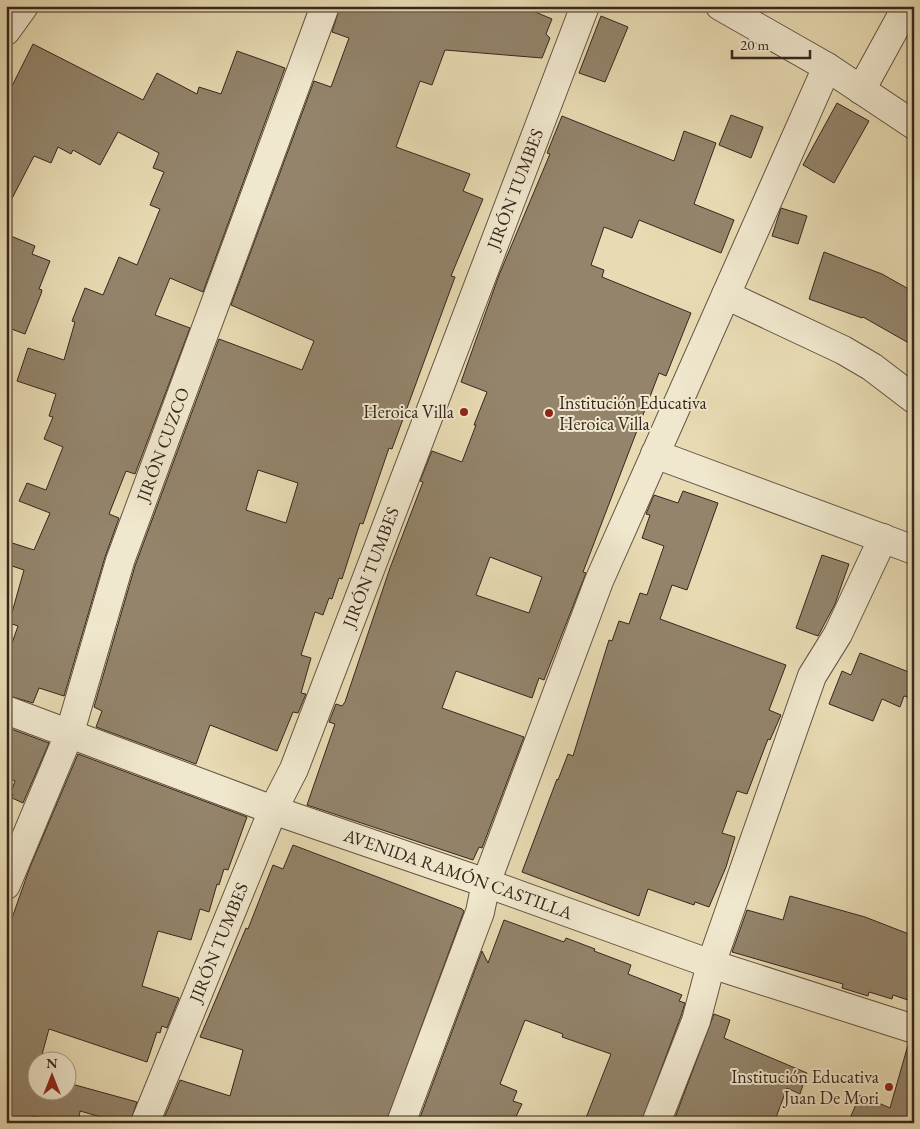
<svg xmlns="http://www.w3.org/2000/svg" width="920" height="1129" viewBox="0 0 920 1129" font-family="'EB Garamond',serif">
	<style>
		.building { fill: #93846b; stroke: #37261d; fill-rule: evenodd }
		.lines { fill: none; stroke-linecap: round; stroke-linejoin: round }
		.minor-casing { stroke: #635342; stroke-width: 30 }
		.minor { stroke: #f0e8ce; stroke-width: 28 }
		.poi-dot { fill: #8f2418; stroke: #f0e8ce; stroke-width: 2 }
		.labels { text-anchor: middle; stroke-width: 4; stroke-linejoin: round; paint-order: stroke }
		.street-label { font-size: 18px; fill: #37261d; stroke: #f0e8ce }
		.poi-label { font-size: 18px; fill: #37261d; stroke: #f0e8ce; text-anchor: end }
	</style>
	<rect width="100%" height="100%" fill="#e8dbb3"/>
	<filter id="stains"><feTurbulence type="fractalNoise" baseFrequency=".004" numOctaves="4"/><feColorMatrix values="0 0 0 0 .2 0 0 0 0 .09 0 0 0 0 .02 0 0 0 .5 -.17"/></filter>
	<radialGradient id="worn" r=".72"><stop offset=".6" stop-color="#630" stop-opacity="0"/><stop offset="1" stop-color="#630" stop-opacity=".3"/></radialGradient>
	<g class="building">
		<path d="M 340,6 L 521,6 L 552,19 L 546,34 L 550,38 L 542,58 L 445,50 L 432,85 L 420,81 L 396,147 L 470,174 L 463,191 L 483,199 L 451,276 L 455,277 L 392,449 L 389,448 L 363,524 L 360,523 L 342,579 L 339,578 L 332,599 L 329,598 L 323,615 L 315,612 L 301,655 L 311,658 L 301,693 L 306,694 L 298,713 L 293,712 L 277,751 L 210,725 L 196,764 L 96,727 L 102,711 L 94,707 L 135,566 L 219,339 L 302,370 L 314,341 L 231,305 L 314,81 L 331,87 L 349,38 L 332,32 ZM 258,470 L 298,483 L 286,523 L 246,510 Z"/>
		<path d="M 601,16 L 628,27 L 605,82 L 579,73 Z"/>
		<path d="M 33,44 L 143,100 L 157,73 L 197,94 L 199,87 L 221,94 L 237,51 L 285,68 L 203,292 L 170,278 L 155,315 L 190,328 L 135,474 L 126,471 L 109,514 L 119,518 L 105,557 L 64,696 L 39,688 L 33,703 L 6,695 L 6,660 L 18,626 L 9,623 L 24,570 L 6,564 L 6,541 L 34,550 L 50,513 L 19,501 L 27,483 L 46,490 L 63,447 L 44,439 L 53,417 L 49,416 L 56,394 L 17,381 L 28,348 L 64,360 L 75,322 L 72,321 L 85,288 L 103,295 L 119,257 L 137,265 L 160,209 L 150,205 L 164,172 L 153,168 L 159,153 L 118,132 L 100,165 L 73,150 L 71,154 L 58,147 L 51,163 L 34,156 L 6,210 L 6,98 Z"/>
		<path d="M 837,103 L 869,121 L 834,183 L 803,165 Z"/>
		<path d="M 731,115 L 763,127 L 751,158 L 719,145 Z"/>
		<path d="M 562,116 L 674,161 L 684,131 L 716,143 L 694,204 L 734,220 L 721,253 L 639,220 L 632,238 L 604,227 L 591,265 L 604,270 L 602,277 L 691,313 L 666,376 L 659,373 L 583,572 L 586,573 L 544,680 L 539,678 L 532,698 L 456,671 L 442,708 L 524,737 L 482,848 L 479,847 L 473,860 L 307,805 L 335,724 L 329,722 L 336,704 L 342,706 L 345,702 L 390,568 L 423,482 L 420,481 L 432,451 L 462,462 L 476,425 L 474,425 L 487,392 L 461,382 L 499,275 L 550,154 L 547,153 ZM 490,557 L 542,577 L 529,613 L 476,595 Z"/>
		<path d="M 781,208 L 807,216 L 798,244 L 772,236 Z"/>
		<path d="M 6,234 L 35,246 L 32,254 L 50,261 L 39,289 L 42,290 L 41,294 L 25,334 L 6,327 Z"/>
		<path d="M 824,252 L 882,274 L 914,292 L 914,346 L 863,317 L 862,318 L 809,299 Z"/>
		<path d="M 683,491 L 718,503 L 687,590 L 672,585 L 660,619 L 786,665 L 769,710 L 781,715 L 770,740 L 768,739 L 747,794 L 737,791 L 722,833 L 735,837 L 726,867 L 709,907 L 695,902 L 694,905 L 648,889 L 639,916 L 522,872 L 557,779 L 558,780 L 568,754 L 573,756 L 609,640 L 612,641 L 619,621 L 629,624 L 640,593 L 647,595 L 664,546 L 642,538 L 650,515 L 646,514 L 654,495 L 678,503 Z"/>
		<path d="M 822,555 L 849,564 L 835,604 L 818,636 L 796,628 Z"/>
		<path d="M 860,653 L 914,674 L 914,699 L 904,696 L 900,707 L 882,699 L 873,721 L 829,704 L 842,671 L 851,675 Z"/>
		<path d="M 6,727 L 49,743 L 23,803 L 12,798 L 13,794 L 11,793 L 15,781 L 6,777 Z"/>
		<path d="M 78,754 L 247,817 L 228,870 L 224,869 L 219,885 L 217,884 L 209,912 L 200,909 L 191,940 L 158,931 L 142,986 L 179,998 L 167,1028 L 162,1026 L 160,1033 L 157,1032 L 147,1062 L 49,1029 L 40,1062 L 38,1062 L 38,1092 L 68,1092 L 68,1083 L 137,1102 L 130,1123 L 122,1123 L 80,1111 L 78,1123 L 32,1116 L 30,1123 L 6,1123 L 6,935 L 30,867 Z"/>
		<path d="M 293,845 L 462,909 L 464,911 L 386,1123 L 162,1123 L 180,1080 L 230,1096 L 243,1050 L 200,1037 L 246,928 L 248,929 L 273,865 L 283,869 Z"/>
		<path d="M 790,896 L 865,917 L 914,936 L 914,1002 L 893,995 L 892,999 L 869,992 L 868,996 L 842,988 L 843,984 L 732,952 L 747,910 L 783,920 Z"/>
		<path d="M 504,920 L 564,942 L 566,938 L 595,949 L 594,951 L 631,965 L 628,974 L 682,995 L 679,1001 L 685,1003 L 681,1016 L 641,1123 L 584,1123 L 611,1054 L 562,1037 L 563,1034 L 525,1020 L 500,1084 L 517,1091 L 513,1101 L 522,1104 L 513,1123 L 418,1123 L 482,951 L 488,963 Z"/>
		<path d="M 714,1014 L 730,1020 L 724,1038 L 807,1073 L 800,1094 L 787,1088 L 774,1123 L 673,1123 Z"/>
		<path d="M 908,1045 L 914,1045 L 914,1123 L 848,1123 L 860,1095 L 890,1108 Z"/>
	</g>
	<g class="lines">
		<defs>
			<g id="minor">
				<path d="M 720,6 L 827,67 L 914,125"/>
				<path d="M 6,31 L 24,6"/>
				<path d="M 861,90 L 907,6"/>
				<path d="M 726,295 L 843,350 L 872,367 L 914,399"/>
				<path d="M 655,454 L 914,550"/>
				<path id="s1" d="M 6,710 L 273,810 L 486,883 L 711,964 L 914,1029"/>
				<path id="s2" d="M 6,885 L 70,732 L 120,561 L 325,6"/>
				<path id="s3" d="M 145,1123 L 273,810 L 294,769 L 585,6"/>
				<path d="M 401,1123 L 480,912 L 486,883 L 599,581 L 827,67"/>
				<path d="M 656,1123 L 696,1021 L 711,964 L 812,676 L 838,634 L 883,538"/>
			</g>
		</defs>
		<use href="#minor" class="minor-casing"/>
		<use href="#minor" class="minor"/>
	</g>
	<g class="poi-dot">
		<circle cx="464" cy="412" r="5"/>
		<circle cx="549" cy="413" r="5"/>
		<circle cx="889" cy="1087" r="5"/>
	</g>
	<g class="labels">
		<g class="street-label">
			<text dy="6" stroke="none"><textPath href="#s3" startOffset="1005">JIRÓN TUMBES</textPath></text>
			<text dy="6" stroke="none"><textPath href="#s2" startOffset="468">JIRÓN CUZCO</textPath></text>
			<text dy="6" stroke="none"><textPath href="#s3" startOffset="600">JIRÓN TUMBES</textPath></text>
			<text dy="6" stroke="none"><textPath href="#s1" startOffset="481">AVENIDA RAMÓN CASTILLA</textPath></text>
			<text dy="6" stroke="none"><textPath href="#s3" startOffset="195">JIRÓN TUMBES</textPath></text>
		</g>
		<g class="poi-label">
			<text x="559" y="409" text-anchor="start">Institución Educativa<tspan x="559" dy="21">Heroica Villa</tspan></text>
			<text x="454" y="418">Heroica Villa</text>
			<text x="879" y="1083">Institución Educativa<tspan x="879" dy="21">Juan De Mori</tspan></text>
		</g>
	</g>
	<rect width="920" height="1129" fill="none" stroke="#e8dbb3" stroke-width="25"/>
	<rect x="8" y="8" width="905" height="1114" fill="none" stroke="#37261d" stroke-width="2.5"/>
	<rect x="12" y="12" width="895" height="1104" fill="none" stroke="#37261d"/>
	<g transform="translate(52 1076)"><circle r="24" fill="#f0e8ce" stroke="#a69a87"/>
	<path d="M0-4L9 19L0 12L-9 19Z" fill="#8f2418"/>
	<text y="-8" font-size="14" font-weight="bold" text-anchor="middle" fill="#37261d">N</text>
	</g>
	<path d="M732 50v8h78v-8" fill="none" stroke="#37261d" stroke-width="2.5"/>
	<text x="740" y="50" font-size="15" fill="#37261d" stroke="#f0e8ce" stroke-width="4" paint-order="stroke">20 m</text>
	<rect width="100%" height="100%" filter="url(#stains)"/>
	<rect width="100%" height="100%" fill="url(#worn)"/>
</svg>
